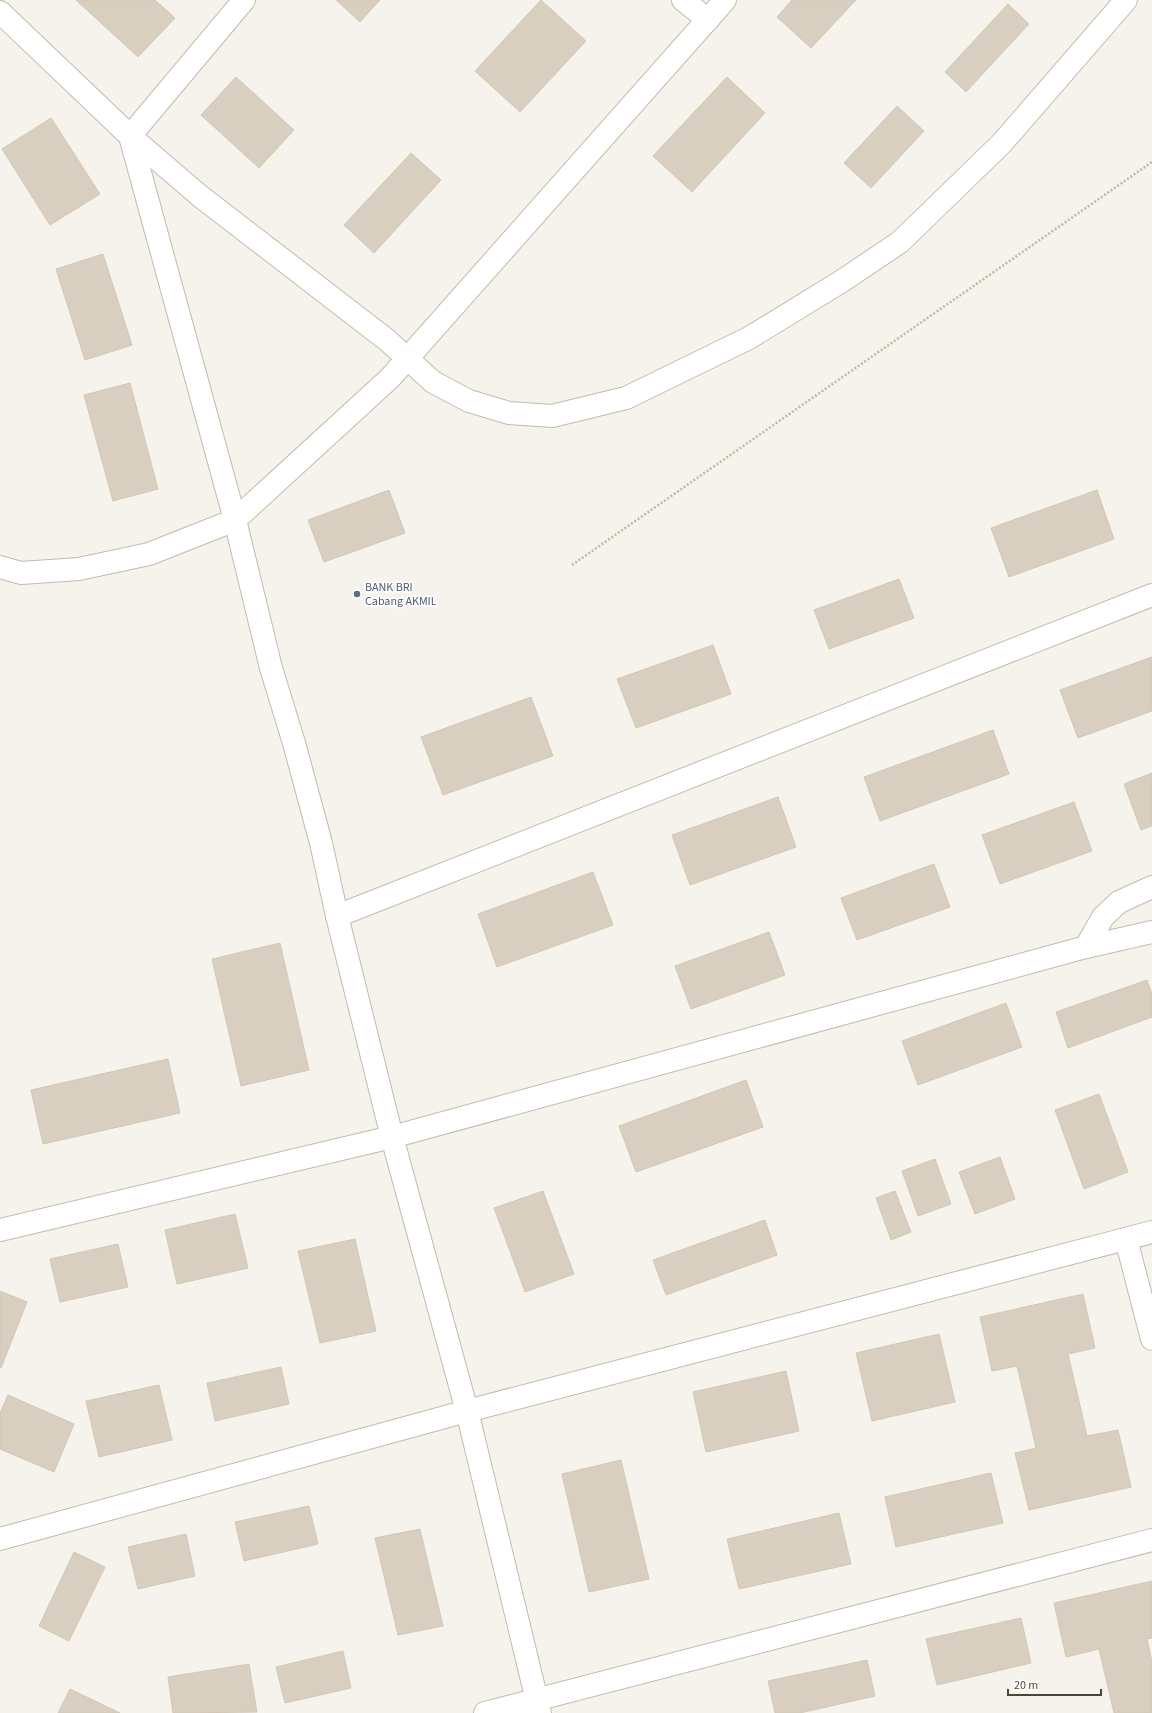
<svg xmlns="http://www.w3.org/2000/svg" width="1152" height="1713" viewBox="0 0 1152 1713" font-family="'Source Sans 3',sans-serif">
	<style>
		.building { fill: #d8cfc1; stroke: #d3c7b4 }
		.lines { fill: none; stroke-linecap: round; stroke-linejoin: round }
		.minor-casing { stroke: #c2bbae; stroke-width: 24 }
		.path { stroke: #c4b79f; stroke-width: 2.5; stroke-dasharray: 2 2; stroke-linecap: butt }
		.minor { stroke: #fff; stroke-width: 22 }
		.service-dot { fill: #5c6f8a; stroke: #fff; stroke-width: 1.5 }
		.labels { text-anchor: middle; stroke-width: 3.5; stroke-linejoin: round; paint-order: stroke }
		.service-label { font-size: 12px; fill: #4e5e75; stroke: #fff; text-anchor: start }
	</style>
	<rect width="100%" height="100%" fill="#f6f3ec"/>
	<g class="building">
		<path d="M 76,0 L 155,0 L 175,18 L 138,57 Z"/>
		<path d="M 336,0 L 380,0 L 360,22 Z"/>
		<path d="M 541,0 L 586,41 L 520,112 L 475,71 Z"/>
		<path d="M 792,0 L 856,0 L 811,48 L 777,17 Z"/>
		<path d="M 1008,4 L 1029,24 L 966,92 L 945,72 Z"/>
		<path d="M 236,77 L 294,130 L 259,168 L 201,115 Z"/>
		<path d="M 727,77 L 765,113 L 692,192 L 653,156 Z"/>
		<path d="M 897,106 L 924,131 L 871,188 L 844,163 Z"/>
		<path d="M 51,118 L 100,194 L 50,225 L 2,149 Z"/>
		<path d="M 411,153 L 441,180 L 374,253 L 344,225 Z"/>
		<path d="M 103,254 L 132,345 L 85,360 L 56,269 Z"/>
		<path d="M 130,383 L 158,489 L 113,501 L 84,395 Z"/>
		<path d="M 389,490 L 405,533 L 324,562 L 308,520 Z"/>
		<path d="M 1097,490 L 1114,539 L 1009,577 L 991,528 Z"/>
		<path d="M 899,579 L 914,618 L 829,649 L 814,610 Z"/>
		<path d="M 713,645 L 731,694 L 636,728 L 617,679 Z"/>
		<path d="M 1152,657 L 1152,711 L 1078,738 L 1060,690 Z"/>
		<path d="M 531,697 L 553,756 L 443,795 L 421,737 Z"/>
		<path d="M 993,730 L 1009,774 L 880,821 L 864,777 Z"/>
		<path d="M 1152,773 L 1152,826 L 1141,830 L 1124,784 Z"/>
		<path d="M 778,797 L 796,847 L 690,885 L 672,835 Z"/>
		<path d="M 1074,802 L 1092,851 L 1000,884 L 982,835 Z"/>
		<path d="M 934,864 L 950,907 L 857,940 L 841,898 Z"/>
		<path d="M 593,872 L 613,925 L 497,967 L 478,914 Z"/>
		<path d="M 769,932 L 785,975 L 691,1009 L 675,966 Z"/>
		<path d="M 280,943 L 309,1070 L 241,1086 L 212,959 Z"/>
		<path d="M 1147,980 L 1152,994 L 1152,1017 L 1068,1048 L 1056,1012 Z"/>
		<path d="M 1006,1003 L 1022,1047 L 918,1085 L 902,1041 Z"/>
		<path d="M 168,1059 L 180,1113 L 43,1144 L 31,1090 Z"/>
		<path d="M 746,1080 L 763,1127 L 636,1172 L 619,1126 Z"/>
		<path d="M 1099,1094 L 1128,1172 L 1084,1189 L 1055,1110 Z"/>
		<path d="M 1000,1157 L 1015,1199 L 975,1214 L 959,1172 Z"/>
		<path d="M 935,1159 L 951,1204 L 918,1216 L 902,1171 Z"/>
		<path d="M 543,1191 L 574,1274 L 525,1292 L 494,1208 Z"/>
		<path d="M 895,1191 L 911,1232 L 891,1240 L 876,1198 Z"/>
		<path d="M 235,1214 L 248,1268 L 177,1284 L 165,1230 Z"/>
		<path d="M 765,1220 L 777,1255 L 666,1295 L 653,1260 Z"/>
		<path d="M 355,1239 L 376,1331 L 320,1343 L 298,1251 Z"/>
		<path d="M 118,1244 L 128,1287 L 60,1302 L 50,1259 Z"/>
		<path d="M 0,1291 L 27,1302 L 1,1368 L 0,1368 Z"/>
		<path d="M 1083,1294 L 1095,1348 L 1068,1354 L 1087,1436 L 1118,1430 L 1131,1487 L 1029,1510 L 1015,1453 L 1036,1448 L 1017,1366 L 992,1371 L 980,1317 Z"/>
		<path d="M 939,1334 L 955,1402 L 872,1421 L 856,1353 Z"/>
		<path d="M 281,1367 L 289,1404 L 215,1421 L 207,1383 Z"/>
		<path d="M 786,1371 L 799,1431 L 706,1452 L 693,1392 Z"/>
		<path d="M 159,1385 L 172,1440 L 99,1457 L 86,1401 Z"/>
		<path d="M 8,1395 L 74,1424 L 54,1472 L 0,1449 L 0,1413 Z"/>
		<path d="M 621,1460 L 649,1579 L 589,1592 L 562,1474 Z"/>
		<path d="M 991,1473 L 1003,1523 L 896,1547 L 885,1497 Z"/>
		<path d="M 309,1506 L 318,1544 L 244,1561 L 235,1522 Z"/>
		<path d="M 839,1513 L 851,1564 L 739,1589 L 727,1539 Z"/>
		<path d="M 420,1529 L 443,1626 L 398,1635 L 375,1538 Z"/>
		<path d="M 186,1534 L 195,1576 L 138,1589 L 128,1547 Z"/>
		<path d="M 74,1552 L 105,1567 L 69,1641 L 39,1626 Z"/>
		<path d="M 1152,1581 L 1152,1638 L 1147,1639 L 1152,1662 L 1152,1713 L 1114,1713 L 1099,1649 L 1066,1657 L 1054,1603 Z"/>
		<path d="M 1021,1618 L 1031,1663 L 937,1685 L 926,1639 Z"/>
		<path d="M 343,1651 L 351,1688 L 285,1703 L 276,1667 Z"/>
		<path d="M 867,1660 L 875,1696 L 800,1713 L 775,1713 L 768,1681 Z"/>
		<path d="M 249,1664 L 257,1712 L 173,1713 L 168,1677 Z"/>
		<path d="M 70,1689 L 120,1713 L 58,1713 Z"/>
	</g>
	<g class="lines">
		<defs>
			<g id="minor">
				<path d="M 244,0 L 130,136 L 235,520 L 271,668 L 294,743 L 321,843 L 337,916 L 392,1137 L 467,1411 L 540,1713"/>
				<path d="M 683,0 L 708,20"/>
				<path d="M 0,12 L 130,136 L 200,196 L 387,340 L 433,382 L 469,401 L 509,413 L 552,416 L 626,398 L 749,338 L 842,281 L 900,242 L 1002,143 L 1126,0"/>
				<path d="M 0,567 L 21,573 L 79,569 L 149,554 L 235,520 L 390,378 L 725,0"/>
				<path d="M 337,916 L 1152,595"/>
				<path d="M 1086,947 L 1103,917 L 1119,902 L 1152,887"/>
				<path d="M 0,1230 L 392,1137 L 1086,947 L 1152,932"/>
				<path d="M 1126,1239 L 1152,1339"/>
				<path d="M 0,1539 L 467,1411 L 1152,1232"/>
				<path d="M 485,1713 L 1152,1540"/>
			</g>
		</defs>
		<use href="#minor" class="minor-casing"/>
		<path class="path" d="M 572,565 L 1152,162"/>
		<use href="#minor" class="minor"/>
	</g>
	<circle class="service-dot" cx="357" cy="594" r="4"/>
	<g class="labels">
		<g class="service-label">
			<text x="365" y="591">BANK BRI<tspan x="365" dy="14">Cabang AKMIL</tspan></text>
		</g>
	</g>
	<path d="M1008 1689v6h93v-6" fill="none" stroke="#4b4439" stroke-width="2"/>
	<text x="1014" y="1689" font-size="12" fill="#4b4439" stroke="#ffffff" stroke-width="3" paint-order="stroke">20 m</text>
</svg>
